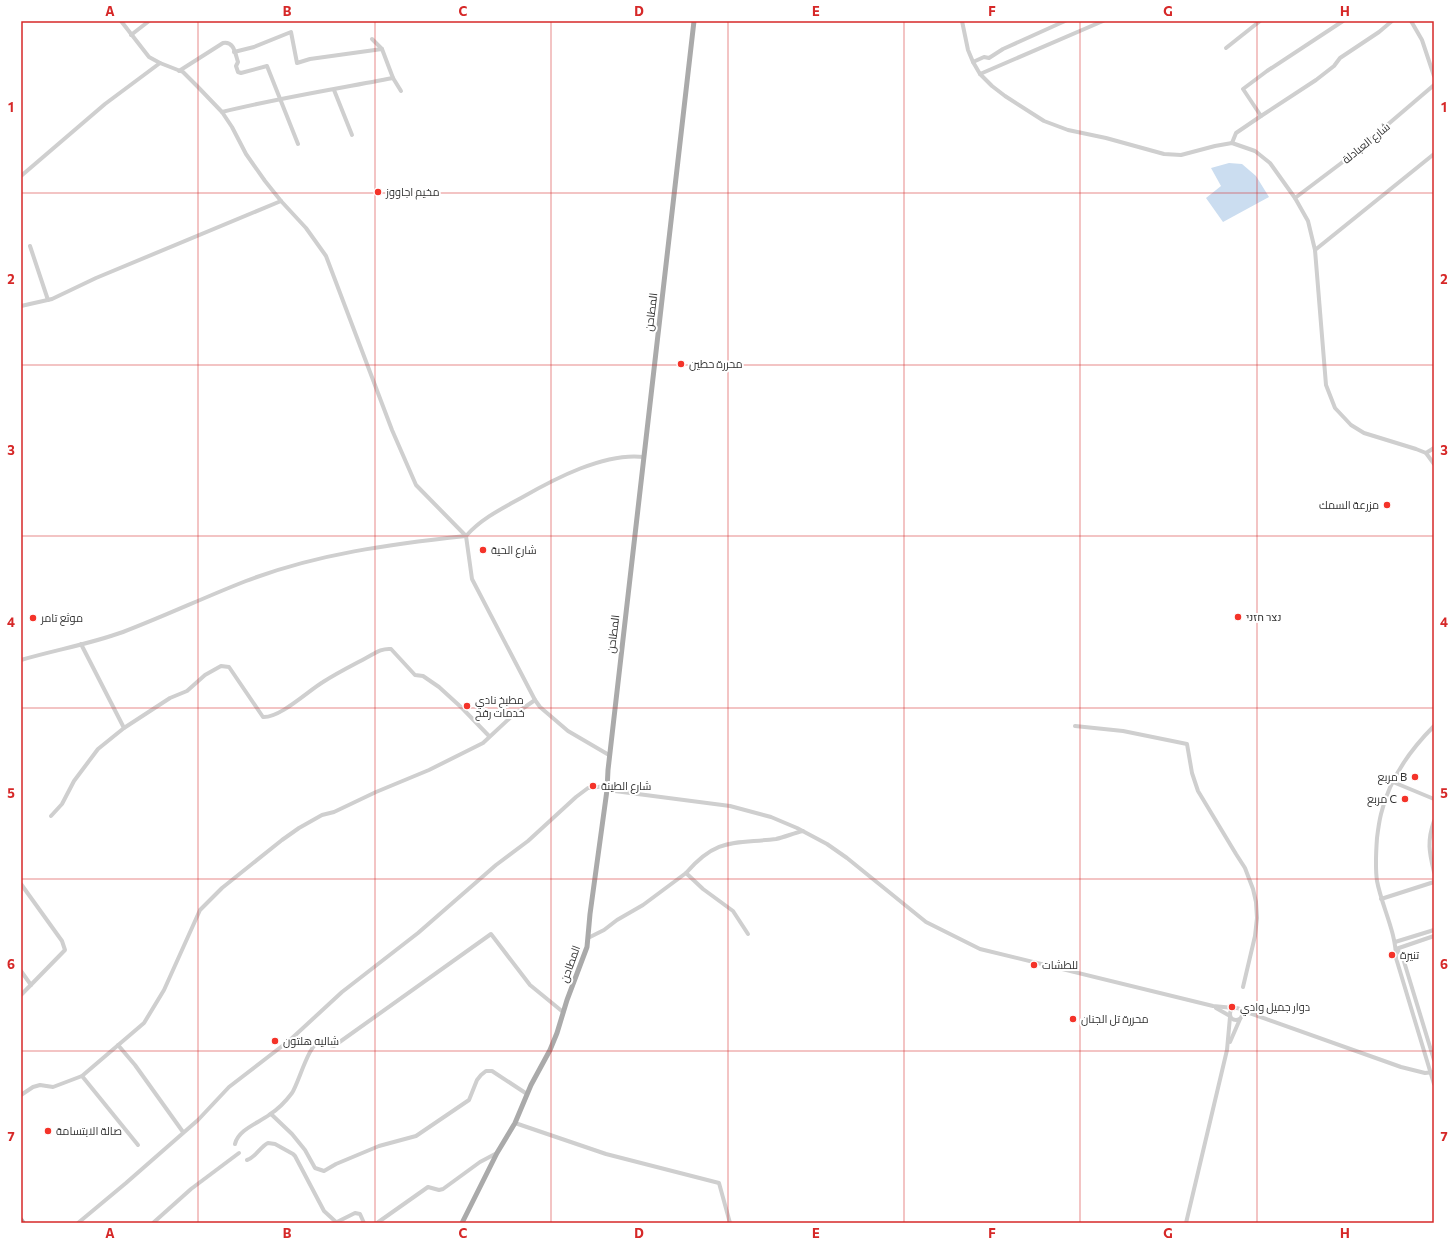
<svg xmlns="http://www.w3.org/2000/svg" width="1455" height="1244" viewBox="0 0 1455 1244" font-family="Commissioner,Cairo,Heebo,sans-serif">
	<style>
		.water { fill: #cbddf0 }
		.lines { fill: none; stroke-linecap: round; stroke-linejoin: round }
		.minor { stroke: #cfcfcf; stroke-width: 4 }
		.major { stroke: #aaa; stroke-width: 5 }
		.grid { fill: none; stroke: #d62828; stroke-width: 1; stroke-opacity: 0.55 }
		.poi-dot { fill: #f43329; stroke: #fff; stroke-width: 1.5 }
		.labels { text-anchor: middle; stroke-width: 4; stroke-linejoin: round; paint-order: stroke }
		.street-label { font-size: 11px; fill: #323232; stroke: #fff }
		.poi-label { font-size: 11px; fill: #323232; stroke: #fff; text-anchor: start }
		.neatline { fill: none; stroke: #d62828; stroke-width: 1.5 }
		.grid-label { font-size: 13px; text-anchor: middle; font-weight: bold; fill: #d62828 }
	</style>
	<rect width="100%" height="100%" fill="#fff"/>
	<path class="water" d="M 1229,163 L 1242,164 L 1256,176 L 1269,197 L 1223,222 L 1206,198 L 1221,186 L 1211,168 Z"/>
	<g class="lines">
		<g class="minor">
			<path d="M 121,21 L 149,57 L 160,63 L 183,72 L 198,87 L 222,112 L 232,127 L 246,154 L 265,181 L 281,201 L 306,228 L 326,256 L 392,430 L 416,485 L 466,536 L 472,579 L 535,700 L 540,707 L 568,731 L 609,755"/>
			<path d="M 962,21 L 968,50 L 973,62 L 980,74 L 992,86 L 1005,96 L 1044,121 L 1068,130 L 1106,138 L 1164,154 L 1181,155 L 1215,146 L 1232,143 L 1255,151 L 1270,163 L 1295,198 L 1308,221 L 1315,250 L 1326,385 L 1335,408 L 1351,425 L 1364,433 L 1416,449 L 1426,453 L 1434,464"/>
			<path d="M 1343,21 L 1267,71 L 1243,89 L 1261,116 L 1316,80 L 1334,66 L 1340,58 L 1379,32 L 1392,21"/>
			<path d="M 1411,21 L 1422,40 L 1434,76"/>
			<path d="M 131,35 L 149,21"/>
			<path d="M 372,39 L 382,49 L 393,78 L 401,91"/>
			<path d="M 1226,48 L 1260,21"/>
			<path d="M 234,52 L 254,47 L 291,32 L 297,63 L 310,59 L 382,49"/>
			<path d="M 973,62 L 984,57 L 989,58 L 1003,49 L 1065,21"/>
			<path d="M 179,71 L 223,43 C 234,41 235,53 238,62 L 236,66 L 238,72 L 241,73 L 267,66 L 298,144"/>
			<path d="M 980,74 L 1103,21"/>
			<path d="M 334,90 L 352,135"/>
			<path d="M 222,112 C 278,98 336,89 393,78"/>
			<path d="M 1232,143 L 1236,133 L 1261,116"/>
			<path d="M 21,176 L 105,104 L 160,63"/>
			<path d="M 1295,198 L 1352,155 L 1434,85"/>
			<path d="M 30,246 L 48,300"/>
			<path d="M 1315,250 L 1434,154"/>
			<path d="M 21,306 L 52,299 L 96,278 L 281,201"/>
			<path d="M 1426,453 L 1434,448"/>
			<path d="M 81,644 L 124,728"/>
			<path d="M 21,660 C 55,650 90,644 123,632 C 165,616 205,597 246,581 C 316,554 391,544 466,536 C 481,519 501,509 521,498 C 554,479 605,452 644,457"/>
			<path d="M 1075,726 L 1123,731 L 1187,744 L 1192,773 L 1198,791 L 1236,854 L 1245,868 L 1253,889 L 1256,902 L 1257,918 L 1255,936 L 1243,987"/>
			<path d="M 1434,726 C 1410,750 1389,780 1381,814 C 1379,822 1378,830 1377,838 C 1376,852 1375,867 1377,881 C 1382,907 1396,932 1396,958 L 1434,1084"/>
			<path d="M 1393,782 L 1434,799"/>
			<path d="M 607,790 L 730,806 L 771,817 L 797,828 L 827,844 L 847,858 L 926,922 L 980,949 L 1213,1006 L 1234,1008"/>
			<path d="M 51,816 L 62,804 L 74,781 L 98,749 L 124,728 L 170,698 L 187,691 L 205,675 L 221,666 L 229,667 L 263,717 C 280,718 308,691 323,682 C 337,673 351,666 366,658 C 374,654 381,648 391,649 L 415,675 L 423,676 L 439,687 L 462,708 L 489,736"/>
			<path d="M 1434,821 C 1427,841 1429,852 1434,872"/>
			<path d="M 686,873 C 717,837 734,844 776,839 C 785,837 794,833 803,831"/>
			<path d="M 21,884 L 62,941 L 65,950 L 21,995"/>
			<path d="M 1381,899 L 1434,882"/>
			<path d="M 588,938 L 604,930 L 617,920 L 643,905 L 686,873 L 703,889 L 733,911 L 748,934"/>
			<path d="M 1395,942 L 1434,930"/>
			<path d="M 1396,949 L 1402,955 L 1434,1060"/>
			<path d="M 1396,949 L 1434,936"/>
			<path d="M 21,971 L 31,985"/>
			<circle cx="1236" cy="1014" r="6"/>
			<path d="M 1216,1008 L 1230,1016"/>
			<path d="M 1241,1010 L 1401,1067 L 1425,1073 L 1434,1072"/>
			<path d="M 1230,1042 L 1240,1019"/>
			<path d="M 118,1045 L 135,1065 L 183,1132"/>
			<path d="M 82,1076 L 138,1145"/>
			<path d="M 21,1095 L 33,1087 L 40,1085 L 53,1087 L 82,1076 L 144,1023 L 164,990 L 200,910 L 222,888 L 282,840 L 299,828 L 322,815 L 334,812 L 376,792 L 429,770 L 483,743 L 512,716 L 535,700"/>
			<path d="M 271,1114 L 292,1134 L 305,1150 L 315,1168 L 324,1171 L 336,1164 L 379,1146 L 416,1136 L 469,1100 L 477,1080 L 481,1075 L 486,1071 L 492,1071 L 527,1094"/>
			<path d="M 515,1123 L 606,1154 L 719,1183 L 730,1223"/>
			<path d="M 235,1144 C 238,1130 258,1123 269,1115 C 277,1110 286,1101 292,1093 C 299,1082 309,1043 321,1040 L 326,1044 L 334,1046 L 491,934 L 530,985 L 563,1012"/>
			<path d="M 247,1160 C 256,1157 260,1147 268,1143 L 275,1144 L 293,1154 L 295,1156 L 324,1211 L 336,1222"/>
			<path d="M 78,1223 L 126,1183 L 198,1120 L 229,1087 L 290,1040 L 342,992 L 418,933 L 496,865 L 528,841 L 576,797 L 588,788 L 607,786"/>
			<path d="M 153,1223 L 191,1189 L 239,1153"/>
			<path d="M 335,1223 L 355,1213 L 360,1214 L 364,1223"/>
			<path d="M 377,1223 L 428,1187 L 439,1190 L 443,1189 L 480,1162 L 497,1153"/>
			<path d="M 1186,1223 L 1227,1050 L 1230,1017"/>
		</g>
		<g class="major">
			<path d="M 21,1220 L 23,1223"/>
			<path d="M 462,1223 L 497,1153 L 515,1123 L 531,1085 L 550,1050 L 557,1033 L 567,1000 L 587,947 L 590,914 L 607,790 L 608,770 L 694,21"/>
		</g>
	</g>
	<path class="grid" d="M 198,21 L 198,1223M 375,21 L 375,1223M 551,21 L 551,1223M 728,21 L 728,1223M 904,21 L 904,1223M 1080,21 L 1080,1223M 1257,21 L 1257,1223M 21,193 L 1434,193M 21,365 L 1434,365M 21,536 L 1434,536M 21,708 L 1434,708M 21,879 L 1434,879M 21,1051 L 1434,1051"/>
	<g class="poi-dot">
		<circle cx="378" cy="192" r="4"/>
		<circle cx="681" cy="364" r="4"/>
		<circle cx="1387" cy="505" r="4"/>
		<circle cx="483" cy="550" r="4"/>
		<circle cx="1238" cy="617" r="4"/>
		<circle cx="33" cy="618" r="4"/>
		<circle cx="467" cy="706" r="4"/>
		<circle cx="1415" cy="777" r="4"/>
		<circle cx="593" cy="786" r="4"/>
		<circle cx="1405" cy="799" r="4"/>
		<circle cx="1392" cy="955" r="4"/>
		<circle cx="1034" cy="965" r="4"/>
		<circle cx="1232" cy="1007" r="4"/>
		<circle cx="1073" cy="1019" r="4"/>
		<circle cx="275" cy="1041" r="4"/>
		<circle cx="48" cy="1131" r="4"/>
	</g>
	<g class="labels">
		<g class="street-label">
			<text transform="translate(1366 143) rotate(-39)" y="4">شارع العبادلة</text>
			<text transform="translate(651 312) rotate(-83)" y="4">المطاحن</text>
			<text transform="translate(613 634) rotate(-83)" y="4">المطاحن</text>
			<text transform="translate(570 964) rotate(-70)" y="4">المطاحن</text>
		</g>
		<g class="poi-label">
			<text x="386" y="196">مخيم اجاووز</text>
			<text x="689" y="368">محررة حطين</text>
			<text x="1379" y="509" text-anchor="end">مزرعة السمك</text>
			<text x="491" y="554">شارع الحية</text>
			<text x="1246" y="621">נצר חזני</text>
			<text x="41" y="622">موثع تامر</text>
			<text x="475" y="704">مطبخ نادي<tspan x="475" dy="13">خدمات رفح</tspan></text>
			<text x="1407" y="781" text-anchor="end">مربع B</text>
			<text x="601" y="790">شارع الطينة</text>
			<text x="1397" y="803" text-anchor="end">مربع C</text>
			<text x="1400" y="959">تنيرة</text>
			<text x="1042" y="969">للطشات</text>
			<text x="1240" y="1011">دوار جميل وادي</text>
			<text x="1081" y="1023">محررة تل الجنان</text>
			<text x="283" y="1045">شاليه هلتون</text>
			<text x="56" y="1135">صالة الابتسامة</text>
		</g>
	</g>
	<rect width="1455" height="1244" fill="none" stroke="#ffffff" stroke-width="44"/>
	<rect x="22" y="22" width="1411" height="1200" class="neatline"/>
	<g class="grid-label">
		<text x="110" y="16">A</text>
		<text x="287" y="16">B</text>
		<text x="463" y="16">C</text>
		<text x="639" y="16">D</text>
		<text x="816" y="16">E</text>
		<text x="992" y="16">F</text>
		<text x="1168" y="16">G</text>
		<text x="1345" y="16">H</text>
		<text x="11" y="112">1</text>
		<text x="1444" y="112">1</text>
		<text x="11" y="284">2</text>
		<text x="1444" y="284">2</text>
		<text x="11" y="455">3</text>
		<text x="1444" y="455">3</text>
		<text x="11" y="627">4</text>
		<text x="1444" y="627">4</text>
		<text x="11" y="798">5</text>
		<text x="1444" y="798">5</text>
		<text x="11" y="969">6</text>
		<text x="1444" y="969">6</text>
		<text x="11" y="1141">7</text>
		<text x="1444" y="1141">7</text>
		<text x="110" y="1238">A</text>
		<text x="287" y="1238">B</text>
		<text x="463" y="1238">C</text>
		<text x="639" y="1238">D</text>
		<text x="816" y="1238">E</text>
		<text x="992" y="1238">F</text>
		<text x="1168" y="1238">G</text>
		<text x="1345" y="1238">H</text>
	</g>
</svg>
